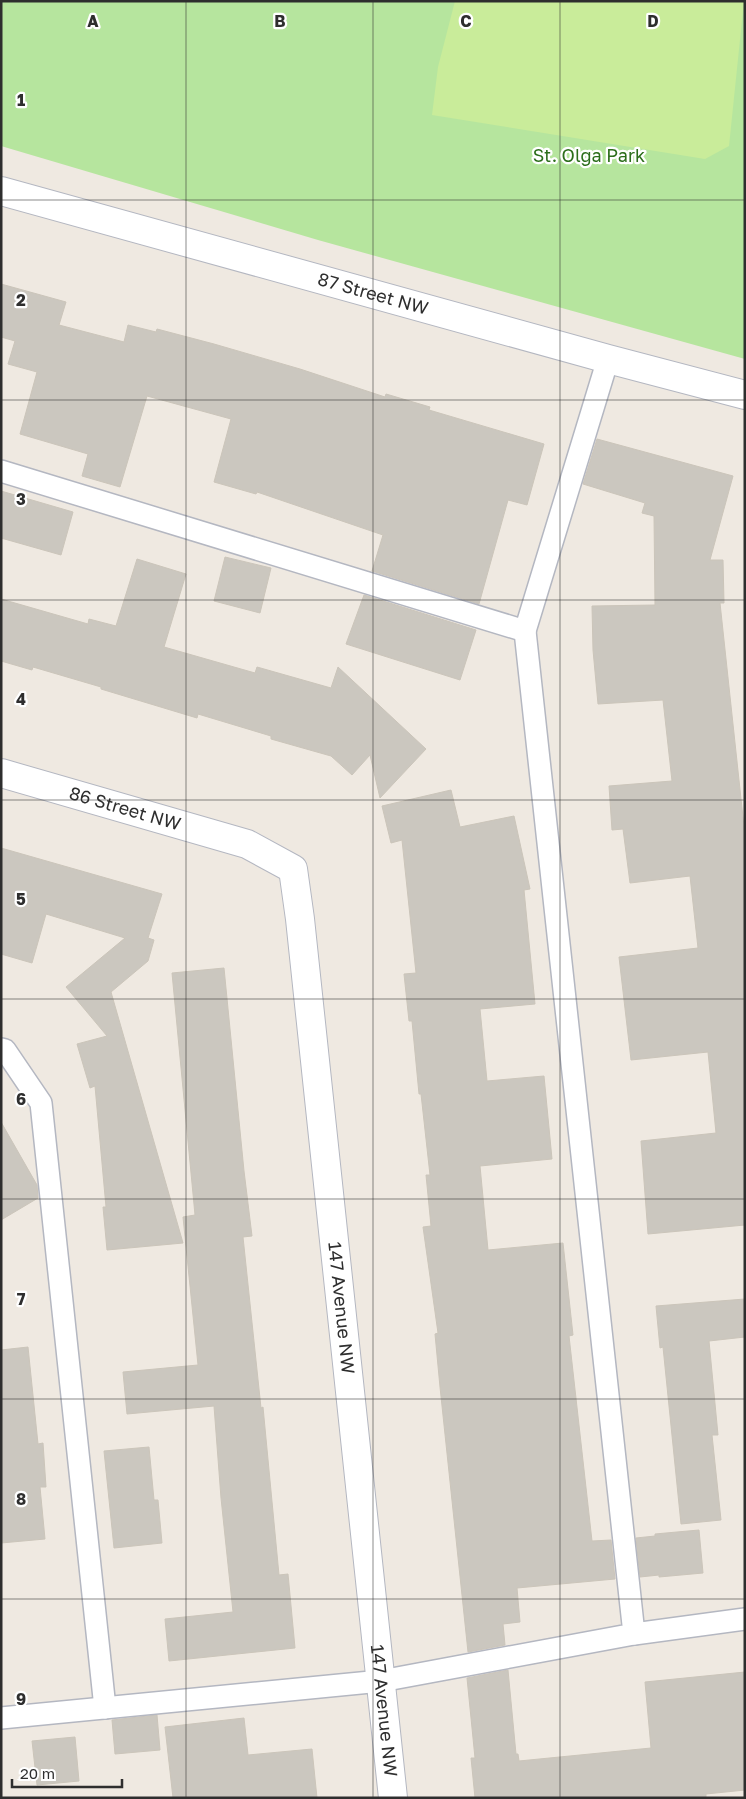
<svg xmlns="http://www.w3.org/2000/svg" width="746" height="1799" viewBox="0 0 746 1799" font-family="'Golos Text',sans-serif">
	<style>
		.green { fill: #b6e59e }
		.pitch { fill: #c9ec9a }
		.building { fill: #cbc7bf; stroke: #cbc5ba }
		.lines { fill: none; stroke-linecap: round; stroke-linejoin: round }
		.service-casing { stroke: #b4b7c1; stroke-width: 24 }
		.minor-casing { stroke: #b4b7c1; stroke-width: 30 }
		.tertiary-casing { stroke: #b4b7c1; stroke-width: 30 }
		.service { stroke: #fff; stroke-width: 21 }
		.minor { stroke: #fff; stroke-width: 28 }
		.tertiary { stroke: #fff; stroke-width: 28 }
		.grid { fill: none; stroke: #2e2e2e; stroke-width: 1; stroke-opacity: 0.55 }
		.labels { text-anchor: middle; stroke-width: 4.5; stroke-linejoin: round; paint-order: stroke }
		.park-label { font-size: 18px; fill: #2c6e1b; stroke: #fff }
		.street-label { font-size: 18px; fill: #2e2e2e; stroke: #fff }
		.grid-label { font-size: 16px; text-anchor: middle; font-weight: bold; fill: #2e2e2e; stroke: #fff; stroke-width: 4.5; stroke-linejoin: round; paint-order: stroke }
	</style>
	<rect width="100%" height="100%" fill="#efe9e1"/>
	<path class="green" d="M 1,1 L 745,1 L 745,359 L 318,240 L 1,146 Z"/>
	<path class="pitch" d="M 455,1 L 744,1 L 729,146 L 705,159 L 432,115 L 438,67 Z"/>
	<g class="building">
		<path d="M 1,284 L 66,302 L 59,325 L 124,342 L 128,325 L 156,332 L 157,329 L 214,344 L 300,369 L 385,397 L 386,394 L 430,407 L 429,410 L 544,444 L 527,505 L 508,500 L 479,604 L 372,571 L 383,535 L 257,492 L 256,494 L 214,482 L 231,419 L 147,396 L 120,487 L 82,476 L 88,454 L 20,434 L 37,372 L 8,364 L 15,341 L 1,337 Z"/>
		<path d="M 597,439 L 733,476 L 710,560 L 723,560 L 724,603 L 720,603 L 745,836 L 745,1225 L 648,1234 L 641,1141 L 716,1133 L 708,1052 L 631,1060 L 619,957 L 698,948 L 690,876 L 630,883 L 623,829 L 612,830 L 609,786 L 672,781 L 663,700 L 598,704 L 593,650 L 592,606 L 655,605 L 654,516 L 642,513 L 645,503 L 583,484 Z"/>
		<path d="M 1,491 L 73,512 L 61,555 L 1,538 Z"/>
		<path d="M 225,557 L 271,568 L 260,613 L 214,601 Z"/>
		<path d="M 137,559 L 186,574 L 164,647 L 255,673 L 257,667 L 331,688 L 338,667 L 426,749 L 380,798 L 370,755 L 352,775 L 331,756 L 271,739 L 271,736 L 198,714 L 197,718 L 101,689 L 101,687 L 33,667 L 32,670 L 1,661 L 1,599 L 88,624 L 89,619 L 116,626 Z"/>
		<path d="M 364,595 L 476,630 L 460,680 L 346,644 Z"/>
		<path d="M 451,790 L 460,827 L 514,816 L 530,889 L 524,890 L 535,1004 L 480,1009 L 487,1081 L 544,1076 L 552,1159 L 480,1166 L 488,1250 L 563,1243 L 573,1335 L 569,1336 L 592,1541 L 611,1540 L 615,1579 L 517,1588 L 520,1622 L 503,1624 L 505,1645 L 468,1652 L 440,1387 L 435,1334 L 438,1333 L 423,1227 L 431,1226 L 426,1175 L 430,1175 L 421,1094 L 419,1094 L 412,1021 L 409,1021 L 404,974 L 416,973 L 402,840 L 391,843 L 382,806 Z"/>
		<path d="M 1,848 L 162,894 L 148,938 L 154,940 L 148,961 L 111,992 L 183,1243 L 107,1250 L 103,1207 L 106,1207 L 95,1086 L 90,1088 L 77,1044 L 107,1036 L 66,987 L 125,938 L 46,914 L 32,963 L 1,954 Z"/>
		<path d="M 224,968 L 244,1171 L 252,1236 L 243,1237 L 261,1408 L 263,1407 L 279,1575 L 288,1574 L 295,1648 L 169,1661 L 165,1619 L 233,1612 L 221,1498 L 214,1406 L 127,1414 L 123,1372 L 198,1365 L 183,1217 L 195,1215 L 172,973 Z"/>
		<path d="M 1,1122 L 37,1185 L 38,1198 L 1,1220 Z"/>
		<path d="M 745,1299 L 745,1337 L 709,1341 L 718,1435 L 712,1435 L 721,1520 L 681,1524 L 663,1347 L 660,1348 L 656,1306 Z"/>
		<path d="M 28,1347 L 38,1444 L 43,1443 L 46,1487 L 40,1487 L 45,1539 L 1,1543 L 1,1350 Z"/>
		<path d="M 149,1447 L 154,1500 L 158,1500 L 162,1543 L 114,1548 L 104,1451 Z"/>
		<path d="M 699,1530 L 703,1573 L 659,1577 L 659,1575 L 640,1577 L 636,1538 L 655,1536 L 655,1534 Z"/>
		<path d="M 508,1670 L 516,1754 L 518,1754 L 519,1761 L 651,1748 L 645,1682 L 745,1672 L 745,1790 L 706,1794 L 706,1798 L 475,1798 L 471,1758 L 475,1758 L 467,1678 Z"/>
		<path d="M 157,1715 L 160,1750 L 115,1754 L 112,1720 Z"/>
		<path d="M 244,1718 L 248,1755 L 312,1749 L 317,1798 L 173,1798 L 165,1727 Z"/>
		<path d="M 75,1737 L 79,1781 L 37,1785 L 32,1741 Z"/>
	</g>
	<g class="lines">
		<defs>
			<g id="service">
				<path d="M 1,471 L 525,631 L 634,1634 L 381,1681 L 1,1718"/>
				<path d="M 525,631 L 608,359"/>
				<path d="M 1,1049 L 5,1050 L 41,1103 L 105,1708"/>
				<path d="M 634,1634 L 745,1619"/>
			</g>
			<g id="minor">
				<path id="s1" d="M 1,773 L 247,844 L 293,869 L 300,919 L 393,1798"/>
			</g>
			<g id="tertiary">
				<path id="s2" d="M 1,191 L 608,359 L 745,395"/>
			</g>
		</defs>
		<use href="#service" class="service-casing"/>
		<use href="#minor" class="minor-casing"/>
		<use href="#tertiary" class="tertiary-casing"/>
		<use href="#service" class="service"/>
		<use href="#minor" class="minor"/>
		<use href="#tertiary" class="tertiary"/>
	</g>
	<path class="grid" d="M 186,1 L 186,1798M 373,1 L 373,1798M 560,1 L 560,1798M 1,200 L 745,200M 1,400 L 745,400M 1,600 L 745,600M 1,800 L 745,800M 1,999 L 745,999M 1,1199 L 745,1199M 1,1399 L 745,1399M 1,1599 L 745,1599"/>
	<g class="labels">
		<g class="park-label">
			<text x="589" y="162">St. Olga Park</text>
		</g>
		<g class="street-label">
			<text dy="6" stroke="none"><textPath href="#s2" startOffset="386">87 Street NW</textPath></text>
			<text dy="6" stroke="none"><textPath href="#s1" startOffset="129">86 Street NW</textPath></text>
			<text dy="6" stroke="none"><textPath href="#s1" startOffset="750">147 Avenue NW</textPath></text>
			<text dy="6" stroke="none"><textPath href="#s1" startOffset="1155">147 Avenue NW</textPath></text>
		</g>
	</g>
	<g class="grid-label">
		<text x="93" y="27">A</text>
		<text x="280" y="27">B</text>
		<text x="466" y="27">C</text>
		<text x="653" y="27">D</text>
		<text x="21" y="106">1</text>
		<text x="21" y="306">2</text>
		<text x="21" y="505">3</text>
		<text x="21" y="705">4</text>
		<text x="21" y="905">5</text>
		<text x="21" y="1105">6</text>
		<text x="21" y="1305">7</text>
		<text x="21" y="1505">8</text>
		<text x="21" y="1705">9</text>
	</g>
	<rect width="746" height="1799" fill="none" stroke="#2e2e2e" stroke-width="5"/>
	<path d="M12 1779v8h110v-8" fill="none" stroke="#2e2e2e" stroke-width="2.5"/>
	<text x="20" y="1779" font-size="15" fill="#2e2e2e" stroke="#ffffff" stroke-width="4" paint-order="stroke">20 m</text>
</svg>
